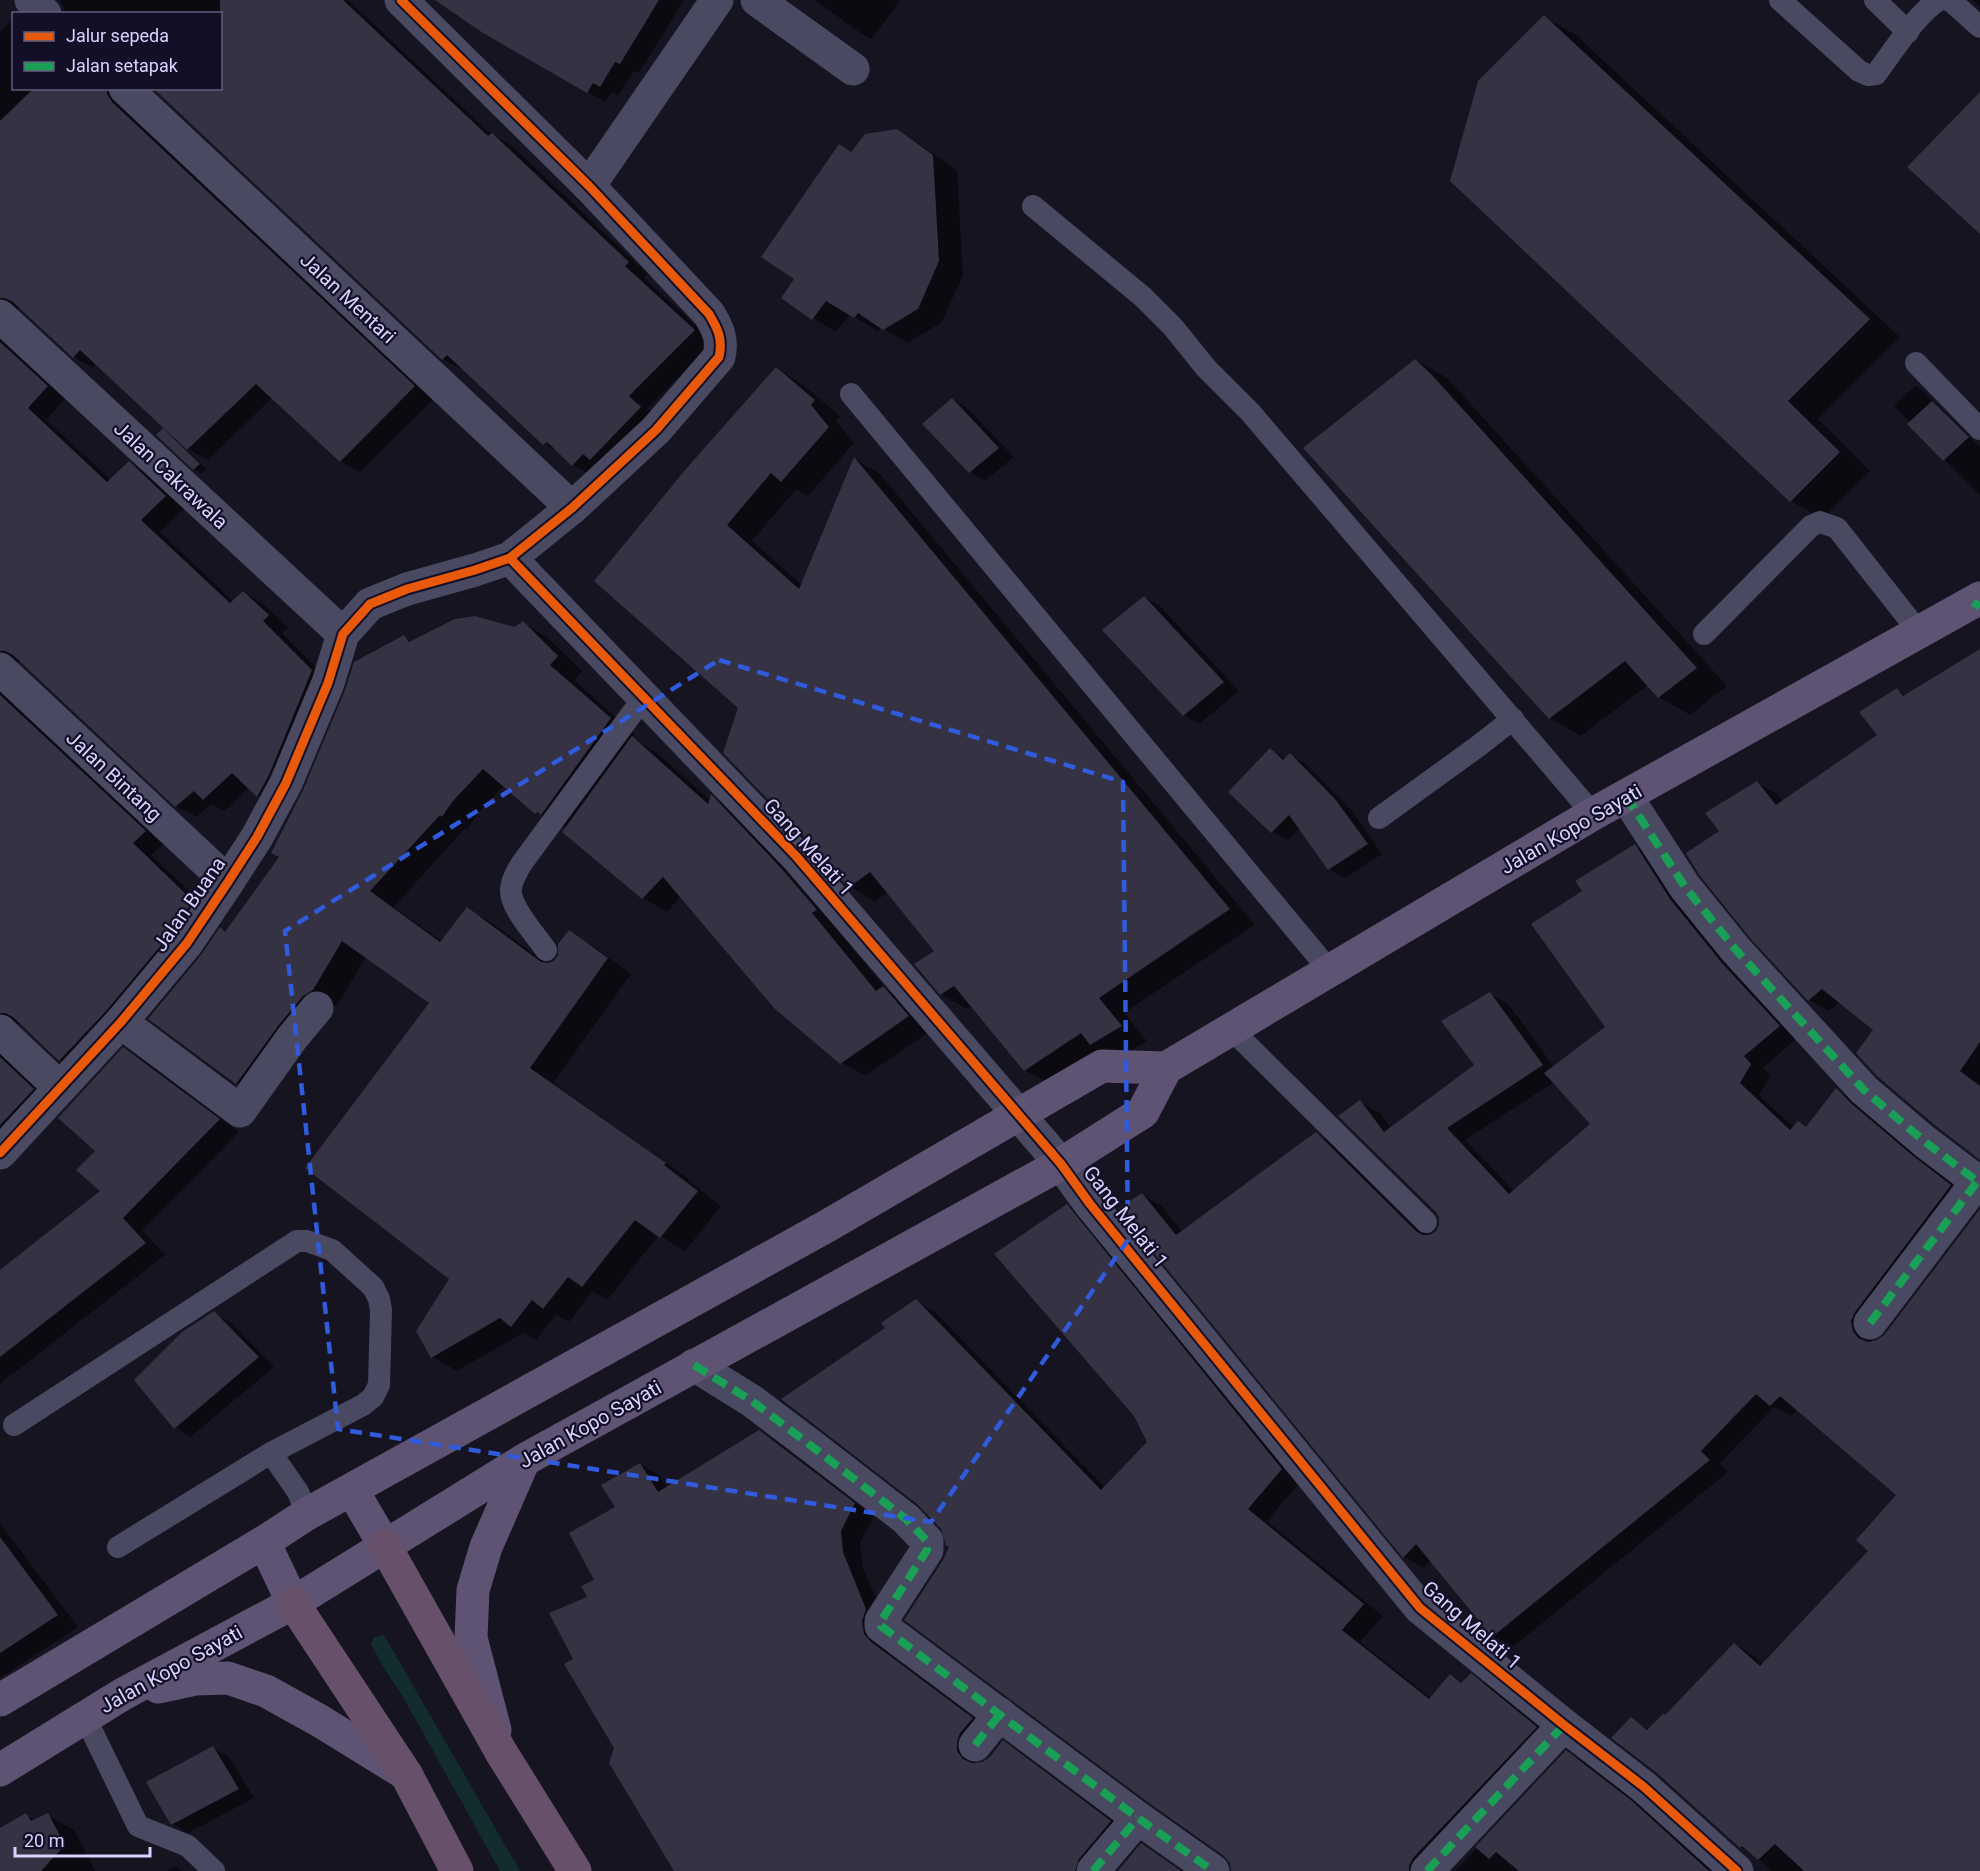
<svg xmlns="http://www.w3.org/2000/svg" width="1980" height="1871" viewBox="0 0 1980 1871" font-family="Roboto,sans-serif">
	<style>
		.green { fill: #132c2d }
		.shadow { fill: #0007; fill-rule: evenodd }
		.building { fill: #343243 }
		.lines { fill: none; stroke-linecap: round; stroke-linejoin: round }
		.lane { stroke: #4a4962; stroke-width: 22 }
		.street { stroke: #4a4962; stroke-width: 33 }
		.primary { stroke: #5e5373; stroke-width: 33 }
		.highway { stroke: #67516a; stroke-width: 33 }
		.quiet { stroke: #1a9f57; stroke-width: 8; stroke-dasharray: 15 8; stroke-linecap: butt }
		.cycleway-casing { stroke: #130f26; stroke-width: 13 }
		.cycleway { stroke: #e8590c; stroke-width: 9 }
		.marked { fill: none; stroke: #305bdc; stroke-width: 4.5; stroke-dasharray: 12 8; stroke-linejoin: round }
		.labels { text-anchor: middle; stroke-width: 4.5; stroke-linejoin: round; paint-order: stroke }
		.street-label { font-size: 20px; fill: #d9d4ff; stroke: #130f26 }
	</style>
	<rect width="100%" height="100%" fill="#161421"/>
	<path class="green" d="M 384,1635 L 520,1871 L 500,1871 L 403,1697 L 382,1665 L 371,1644 L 374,1637 Z"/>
	<g class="shadow">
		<path d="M 60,0 L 348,0 L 491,134 L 512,146 L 648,274 L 644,278 L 714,342 L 648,408 L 660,419 L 592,476 L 573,465 L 561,454 L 544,444 L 464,369 L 463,370 L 443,359 L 220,88 L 220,14 L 65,14 L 64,8 Z"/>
		<path d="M 437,0 L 684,0 L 639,73 L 634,71 L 618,96 L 612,92 L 605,102 L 484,32 Z"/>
		<path d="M 815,0 L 898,0 L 900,2 L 871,39 L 856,30 Z"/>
		<path d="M 1972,0 L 1980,0 L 1980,7 Z"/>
		<path d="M 1545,17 L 1576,35 L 1900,337 L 1818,419 L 1870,471 L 1822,519 L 1791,501 Z"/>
		<path d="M 14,18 L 14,88 L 130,88 L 434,399 L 360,472 L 340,461 L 273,397 L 208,460 L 186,448 L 206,469 L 202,473 L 194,469 L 163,430 L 171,435 L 97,364 L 93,368 L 74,357 L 22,308 L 14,309 L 66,398 L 46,420 L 111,480 L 129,463 L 149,474 L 185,508 L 160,532 L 234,602 L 243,592 L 263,604 L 288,627 L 282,633 L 332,683 L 277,807 L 258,796 L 249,787 L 224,811 L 212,804 L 196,817 L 176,806 L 22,662 L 16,662 L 165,843 L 151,855 L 212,913 L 80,1072 L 60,1060 L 21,1024 L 16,1024 L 53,1101 L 0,1168 L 0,32 Z"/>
		<path d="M 897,131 L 921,145 L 957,170 L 963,275 L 942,322 L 908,343 L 881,327 L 878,331 L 850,314 L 836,332 L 813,318 L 796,279 L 852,154 Z"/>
		<path d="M 1416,360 L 1447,378 L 1727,686 L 1690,715 L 1659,697 L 1648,685 L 1581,736 L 1550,718 Z"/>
		<path d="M 776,368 L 802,384 L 840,416 L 836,421 L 854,443 L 808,496 L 796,489 L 752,541 L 802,585 L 855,459 L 880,474 L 1255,925 L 1124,1013 L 1147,1041 L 1117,1059 L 1051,1085 L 1025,1070 L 972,1006 L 967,1009 L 941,994 L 936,951 L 888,892 L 875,902 L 849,886 L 739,707 L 596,581 Z"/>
		<path d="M 1915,386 L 1922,390 L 1980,447 L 1980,495 L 1909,424 L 1910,423 L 1894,406 Z"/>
		<path d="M 953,399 L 968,409 L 1014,457 L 985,481 L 970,472 Z"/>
		<path d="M 1144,597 L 1160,606 L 1239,691 L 1199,724 L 1184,715 Z"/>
		<path d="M 523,623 L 547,637 L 582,671 L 574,680 L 635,734 L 632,738 L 656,752 L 710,800 L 711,796 L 735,810 L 840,924 L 835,927 L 886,989 L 907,1002 L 932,1030 L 865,1076 L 841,1062 L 681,896 L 667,912 L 643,898 L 564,832 L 566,828 L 562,825 L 561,827 L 536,812 L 504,785 L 476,816 L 467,830 L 465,828 L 394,907 L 443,942 L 467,909 L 492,923 L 548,965 L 555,962 L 569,932 L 593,946 L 631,974 L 553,1083 L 689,1179 L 688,1180 L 721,1206 L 685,1251 L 659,1235 L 607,1300 L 592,1291 L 569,1322 L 556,1315 L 536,1340 L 523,1333 L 457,1371 L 432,1357 L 451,1279 L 431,1003 L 366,957 L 338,1004 L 327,1010 L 261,1097 L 237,1083 L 150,1019 L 226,933 L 281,857 L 404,637 L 413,642 L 515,628 Z"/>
		<path d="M 1980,651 L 1980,1158 L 1875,1029 L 1840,1002 L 1829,1011 L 1809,1000 L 1721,831 L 1758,783 L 1777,794 L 1783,802 L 1879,735 L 1898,690 L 1907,696 Z"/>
		<path d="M 1270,750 L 1286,759 L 1291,755 L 1306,764 L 1352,811 L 1382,854 L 1345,878 L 1329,869 L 1300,828 L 1288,840 L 1272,831 Z"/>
		<path d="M 1635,846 L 1655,857 L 1798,1037 L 1763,1068 L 1770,1076 L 1759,1095 L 1794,1128 L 1807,1128 L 1837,1090 L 1856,1101 L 1872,1117 L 1932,1168 L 1970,1197 L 1871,1333 L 1872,1342 L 1877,1342 L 1886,1335 L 1980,1213 L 1980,1871 L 1772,1871 L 1753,1854 L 1741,1847 L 1631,1719 L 1650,1730 L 1666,1716 L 1734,1644 L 1754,1656 L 1764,1665 L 1870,1551 L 1898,1495 L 1798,1409 L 1791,1416 L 1774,1407 L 1720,1463 L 1728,1472 L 1513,1647 L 1493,1636 L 1431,1560 L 1424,1568 L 1404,1557 L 1120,1209 L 1142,1195 L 1162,1206 L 1182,1232 L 1316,1134 L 1336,1145 L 1428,1236 L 1437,1232 L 1441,1225 L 1440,1217 L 1360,1102 L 1380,1113 L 1391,1128 L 1476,1066 L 1490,994 L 1509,1005 L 1554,1067 L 1607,1027 L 1585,891 ZM 1554,1082 L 1592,1124 L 1514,1191 L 1465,1140 Z"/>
		<path d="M 124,1049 L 144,1061 L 239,1132 L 142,1230 L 165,1255 L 0,1384 L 0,1272 L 103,1191 Z"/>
		<path d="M 1067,1205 L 1086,1217 L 1301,1481 L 1267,1521 L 1383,1616 L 1360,1642 L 1431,1698 L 1450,1676 L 1463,1683 L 1471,1675 L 1490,1686 L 1555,1739 L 1432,1871 L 1233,1871 L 1231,1862 L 944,1561 L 951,1546 L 887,1328 L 916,1301 L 936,1313 L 1105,1488 L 1149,1442 Z"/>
		<path d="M 214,1313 L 230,1322 L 274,1367 L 190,1437 L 175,1427 Z"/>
		<path d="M 759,1431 L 778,1443 L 874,1516 L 860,1542 L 862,1565 L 886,1621 L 883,1646 L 889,1654 L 991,1730 L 976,1753 L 977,1764 L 983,1764 L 991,1758 L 1003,1742 L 1023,1754 L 1129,1833 L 1098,1871 L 676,1871 L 576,1660 L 589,1598 L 597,1581 L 617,1507 L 640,1464 L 660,1476 L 667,1488 Z"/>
		<path d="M 0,1523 L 78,1627 L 0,1678 Z"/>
		<path d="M 213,1748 L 229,1757 L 254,1798 L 188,1833 L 172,1823 Z"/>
		<path d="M 1566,1752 L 1586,1763 L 1652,1815 L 1714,1871 L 1455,1871 Z"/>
		<path d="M 26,1815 L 36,1821 L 47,1815 L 74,1830 L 95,1871 L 0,1871 L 0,1830 Z"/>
		<path d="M 175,1866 L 183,1871 L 167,1871 Z"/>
	</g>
	<g class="building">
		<path d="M 220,0 L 343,0 L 488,136 L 492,133 L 629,262 L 625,266 L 695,330 L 629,396 L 641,407 L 590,460 L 583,454 L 572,466 L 547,442 L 543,445 L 447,355 L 442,360 L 153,88 L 220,88 Z"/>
		<path d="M 435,0 L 659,0 L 620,64 L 615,62 L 600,87 L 593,83 L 587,93 L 483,33 Z"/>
		<path d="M 1544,15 L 1870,319 L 1788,401 L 1840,452 L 1790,502 L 1450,181 L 1478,81 Z"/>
		<path d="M 34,88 L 107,88 L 107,94 L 112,102 L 415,386 L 340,462 L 256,384 L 187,450 L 80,350 L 73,358 L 13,302 L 5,298 L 0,298 L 0,121 Z"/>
		<path d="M 1980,92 L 1980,234 L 1907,167 Z"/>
		<path d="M 897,129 L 933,155 L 939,261 L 918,309 L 883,330 L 858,313 L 854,318 L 826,301 L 812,320 L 781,298 L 794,279 L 761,257 L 839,144 L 851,152 L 865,134 Z"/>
		<path d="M 0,342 L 48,386 L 28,408 L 107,482 L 129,461 L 166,496 L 141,520 L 230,603 L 243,591 L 269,615 L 263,621 L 312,670 L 269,775 L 257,797 L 232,773 L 203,800 L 194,791 L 175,807 L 13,655 L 5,651 L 0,651 Z"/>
		<path d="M 1415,359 L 1431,374 L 1697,668 L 1658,698 L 1625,661 L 1549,719 L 1303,448 Z"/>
		<path d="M 776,367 L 815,400 L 811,405 L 829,427 L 781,482 L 771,473 L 727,525 L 799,589 L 854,457 L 1230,909 L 1099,998 L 1122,1026 L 1090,1045 L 1081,1033 L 1024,1071 L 954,986 L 940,995 L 914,964 L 934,951 L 870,872 L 848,888 L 810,843 L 723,753 L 738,708 L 594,581 L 686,469 Z"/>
		<path d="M 952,398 L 999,448 L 969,473 L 922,424 Z"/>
		<path d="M 1932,401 L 1969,437 L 1943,461 L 1907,424 Z"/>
		<path d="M 163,428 L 200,464 L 193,470 L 156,435 Z"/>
		<path d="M 1144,596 L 1224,682 L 1183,716 L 1102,630 Z"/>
		<path d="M 475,616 L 514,627 L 523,621 L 558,656 L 550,665 L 611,718 L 541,815 L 537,812 L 535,814 L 483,769 L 452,802 L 442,817 L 440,815 L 370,891 L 440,942 L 467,907 L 541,962 L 548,963 L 554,961 L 558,955 L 558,944 L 569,930 L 608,958 L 530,1068 L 666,1163 L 664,1165 L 698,1191 L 660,1238 L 635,1220 L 582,1287 L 568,1277 L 543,1309 L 532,1300 L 511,1327 L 500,1318 L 431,1358 L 416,1331 L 449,1279 L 305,1168 L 429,1003 L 342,941 L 313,990 L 303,996 L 278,1026 L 236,1084 L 148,1019 L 201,955 L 220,927 L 225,932 L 279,857 L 271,853 L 303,790 L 345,690 L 354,662 L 404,635 L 409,642 L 455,619 Z"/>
		<path d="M 1980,649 L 1980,1042 L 1960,1071 L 1980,1086 L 1980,1160 L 1936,1126 L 1877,1076 L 1856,1053 L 1873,1030 L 1822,989 L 1808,1001 L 1750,938 L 1700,876 L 1686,853 L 1719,831 L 1705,813 L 1757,781 L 1776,805 L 1877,735 L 1859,712 L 1897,688 L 1903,696 Z"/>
		<path d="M 0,695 L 146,831 L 133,843 L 193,901 L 172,932 L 107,1010 L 59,1061 L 13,1017 L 5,1013 L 0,1013 Z"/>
		<path d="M 632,736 L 708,804 L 711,794 L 782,869 L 817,910 L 812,913 L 876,991 L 883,986 L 909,1016 L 840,1064 L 774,1008 L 663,877 L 642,899 L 562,832 Z"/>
		<path d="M 1270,748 L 1283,760 L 1290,753 L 1335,799 L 1368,844 L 1328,870 L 1289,815 L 1271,833 L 1228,792 Z"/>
		<path d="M 1635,844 L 1670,899 L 1722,963 L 1780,1026 L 1744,1056 L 1751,1064 L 1740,1083 L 1790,1130 L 1798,1121 L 1806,1127 L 1836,1088 L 1852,1104 L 1912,1155 L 1951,1185 L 1855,1312 L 1851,1321 L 1853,1331 L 1858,1338 L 1868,1342 L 1877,1340 L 1885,1334 L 1980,1209 L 1980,1871 L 1804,1871 L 1775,1844 L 1758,1860 L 1742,1846 L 1740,1848 L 1657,1773 L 1611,1738 L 1631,1717 L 1647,1730 L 1664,1713 L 1665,1715 L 1734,1643 L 1760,1666 L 1868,1551 L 1856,1540 L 1896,1495 L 1780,1396 L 1770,1406 L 1756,1394 L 1701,1451 L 1710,1460 L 1492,1637 L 1416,1544 L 1403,1558 L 1118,1209 L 1142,1193 L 1176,1235 L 1316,1132 L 1417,1232 L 1423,1235 L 1430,1235 L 1436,1231 L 1439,1225 L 1439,1218 L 1436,1212 L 1338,1116 L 1360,1100 L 1384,1132 L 1474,1065 L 1441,1021 L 1490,992 L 1543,1065 L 1447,1128 L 1509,1194 L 1590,1124 L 1544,1073 L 1605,1027 L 1531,924 L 1582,891 L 1575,881 Z"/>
		<path d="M 123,1047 L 220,1119 L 123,1218 L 146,1243 L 0,1357 L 0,1270 L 100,1191 L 76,1170 L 95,1151 L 58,1118 Z"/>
		<path d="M 0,1057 L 34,1089 L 0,1125 Z"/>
		<path d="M 1067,1204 L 1282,1469 L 1248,1509 L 1364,1604 L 1342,1630 L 1429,1699 L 1450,1674 L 1461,1683 L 1471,1673 L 1537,1727 L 1413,1858 L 1409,1866 L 1409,1871 L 1231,1871 L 1230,1863 L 1224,1856 L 1149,1803 L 904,1620 L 943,1560 L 949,1547 L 946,1545 L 941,1529 L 917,1504 L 781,1399 L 885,1328 L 881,1323 L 916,1299 L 1101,1490 L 1147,1442 L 1134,1416 L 994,1254 Z"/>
		<path d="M 214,1311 L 259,1357 L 174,1429 L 134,1380 L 182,1332 Z"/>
		<path d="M 759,1430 L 855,1503 L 841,1531 L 843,1552 L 866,1609 L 862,1621 L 864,1634 L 870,1641 L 973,1718 L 960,1733 L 957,1742 L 957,1751 L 963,1759 L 972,1763 L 982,1762 L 990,1757 L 1003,1740 L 1111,1821 L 1079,1859 L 1075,1871 L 674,1871 L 609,1763 L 614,1748 L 564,1664 L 573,1659 L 549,1613 L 587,1597 L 581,1586 L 594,1580 L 569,1533 L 615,1507 L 601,1485 L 640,1463 L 658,1492 Z"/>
		<path d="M 0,1537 L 58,1615 L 0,1653 Z"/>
		<path d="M 213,1746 L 239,1789 L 171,1825 L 146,1782 Z"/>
		<path d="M 1566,1750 L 1632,1801 L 1709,1871 L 1519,1871 L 1496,1852 L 1489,1859 L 1475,1847 Z"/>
		<path d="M 26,1813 L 31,1821 L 48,1813 L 65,1845 L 41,1871 L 0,1871 L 0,1828 Z"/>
		<path d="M 1141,1843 L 1181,1871 L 1118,1871 Z"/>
	</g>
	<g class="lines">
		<g class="lane">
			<path d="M 1780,0 L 1859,71 L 1868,75 L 1876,74 C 1892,53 1917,13 1939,0"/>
			<path d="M 1875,0 L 1908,32"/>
			<path d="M 1948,0 L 1951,1 L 1980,27"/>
			<path d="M 1033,206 L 1143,297 L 1173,327 L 1206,368 L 1250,412 L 1593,814"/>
			<path d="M 1916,363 L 1980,429"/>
			<path d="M 851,394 L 1330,971"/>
			<path d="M 1704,634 L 1811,526 L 1820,522 L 1837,528 L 1919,632"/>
			<path d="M 1379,818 L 1477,747 L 1513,719"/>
			<path d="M 546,950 C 536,935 509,907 511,889 C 512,879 517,871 522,863 L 644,697"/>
			<path d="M 1232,1030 L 1426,1222"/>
			<path d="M 14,1425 L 297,1241 L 307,1241 L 332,1250 L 373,1287 L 379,1299 L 381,1310 L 379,1385 L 373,1397 L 363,1405 L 271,1453 L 118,1547"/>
			<path d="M 271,1453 L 298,1492 L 307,1514"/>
			<path d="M 85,1717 L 138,1826 L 188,1846 L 214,1871"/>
		</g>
		<g class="street">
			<path d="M 31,0 L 45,14"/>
			<path d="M 757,0 L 853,69"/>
			<path d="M 125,88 L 572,508"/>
			<path d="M 589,186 L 717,0"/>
			<path d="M 0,316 L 343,634"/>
			<path d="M 510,558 L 796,856 L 1061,1164 L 1090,1204 L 1420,1608 L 1564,1725 L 1644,1787 L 1737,1871"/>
			<path d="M 0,669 L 228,882"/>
			<path d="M 1626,796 L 1685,887 L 1736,950 L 1864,1090 L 1924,1141 L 1978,1182"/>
			<path d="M 121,1022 L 240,1111 L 292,1038 L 317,1008"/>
			<path d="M 0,1031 L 60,1088"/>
			<path d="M 0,1153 L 121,1022 L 187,943 L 228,882 L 257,837 L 286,783 L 328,683 L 343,634 L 370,604 L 407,589 L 475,570 L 510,558 L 572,508 L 656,430 L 719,357 C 723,339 718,329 709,314 L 589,186 L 401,0"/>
			<path d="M 1870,1323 L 1980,1178"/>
			<path d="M 694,1365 L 752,1401 L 814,1448 L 906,1519 L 927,1541 L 927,1550 L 881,1621 L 881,1626 L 1138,1818 L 1213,1871"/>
			<path d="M 975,1745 L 1000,1714"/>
			<path d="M 1093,1871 L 1138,1818"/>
			<path d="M 1427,1871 L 1564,1725"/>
		</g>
		<g class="primary">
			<path d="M 352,1490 L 385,1546"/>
			<path d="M 264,1542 L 293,1603"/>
			<path d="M 158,1687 L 195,1679 L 228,1678 L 266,1691 L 320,1721 L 406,1774"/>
			<path d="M 0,1700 L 264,1542 L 307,1514 L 827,1226 L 1102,1066 L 1166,1068"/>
			<path d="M 495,1730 L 471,1638 L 473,1590 L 486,1547 L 524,1460"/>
			<path d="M 0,1770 L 123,1694 L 293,1603 L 524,1460 L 1061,1164 L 1143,1112 L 1166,1068 L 1593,814 L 1980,598"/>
		</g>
		<g class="highway">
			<path d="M 385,1546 L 501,1752 L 575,1871"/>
			<path d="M 293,1603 L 406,1774 L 457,1871"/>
		</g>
		<g class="quiet">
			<path d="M 1973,602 L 1980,607"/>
			<path d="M 1626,796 L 1685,887 L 1736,950 L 1864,1090 L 1924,1141 L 1978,1182"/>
			<path d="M 1870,1323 L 1980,1178"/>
			<path d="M 694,1365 L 752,1401 L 814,1448 L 906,1519 L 927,1541 L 927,1550 L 881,1621 L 881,1626 L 1138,1818 L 1213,1871"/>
			<path d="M 975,1745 L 1000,1714"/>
			<path d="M 1093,1871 L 1138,1818"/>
			<path d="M 1427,1871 L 1564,1725"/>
		</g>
		<defs>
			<g id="cycleway">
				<path d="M 510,558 L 796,856 L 1061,1164 L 1090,1204 L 1420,1608 L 1564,1725 L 1644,1787 L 1737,1871"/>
				<path d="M 0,1153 L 121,1022 L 187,943 L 228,882 L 257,837 L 286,783 L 328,683 L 343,634 L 370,604 L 407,589 L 475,570 L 510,558 L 572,508 L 656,430 L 719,357 C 723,339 718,329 709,314 L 589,186 L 401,0"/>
			</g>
		</defs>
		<use href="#cycleway" class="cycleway-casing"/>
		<use href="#cycleway" class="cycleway"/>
	</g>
	<path class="marked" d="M 719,660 L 1123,782 L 1128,1240 L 931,1522 L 338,1429 L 285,931 Z"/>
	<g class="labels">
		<g class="street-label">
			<text transform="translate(348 298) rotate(43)" y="7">Jalan Mentari</text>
			<text transform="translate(171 475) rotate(43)" y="7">Jalan Cakrawala</text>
			<text transform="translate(114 776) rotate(43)" y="7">Jalan Bintang</text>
			<text transform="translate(1571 829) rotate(-30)" y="7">Jalan Kopo Sayati</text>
			<text transform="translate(809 847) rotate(48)" y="7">Gang Melati 1</text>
			<text transform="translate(189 904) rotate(-55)" y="7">Jalan Buana</text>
			<text transform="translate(1126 1217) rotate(52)" y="7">Gang Melati 1</text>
			<text transform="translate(590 1424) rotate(-29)" y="7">Jalan Kopo Sayati</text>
			<text transform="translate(1472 1625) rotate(41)" y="7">Gang Melati 1</text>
			<text transform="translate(171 1669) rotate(-29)" y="7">Jalan Kopo Sayati</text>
		</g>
	</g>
	<rect x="12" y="12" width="210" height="78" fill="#130f26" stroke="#625e7d" stroke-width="1.5"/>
	<rect x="24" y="32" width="30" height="9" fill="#e8590c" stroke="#625e7d" stroke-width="1.5"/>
	<text x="66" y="42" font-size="18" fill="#d9d4ff">Jalur sepeda</text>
	<rect x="24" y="62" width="30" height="9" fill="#1a9f57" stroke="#625e7d" stroke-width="1.5"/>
	<text x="66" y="72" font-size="18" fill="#d9d4ff">Jalan setapak</text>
	<path d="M15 1847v9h135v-9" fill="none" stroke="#d9d4ff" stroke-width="3"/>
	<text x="24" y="1847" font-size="18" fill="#d9d4ff" stroke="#130f26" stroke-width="4.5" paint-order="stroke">20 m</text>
</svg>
